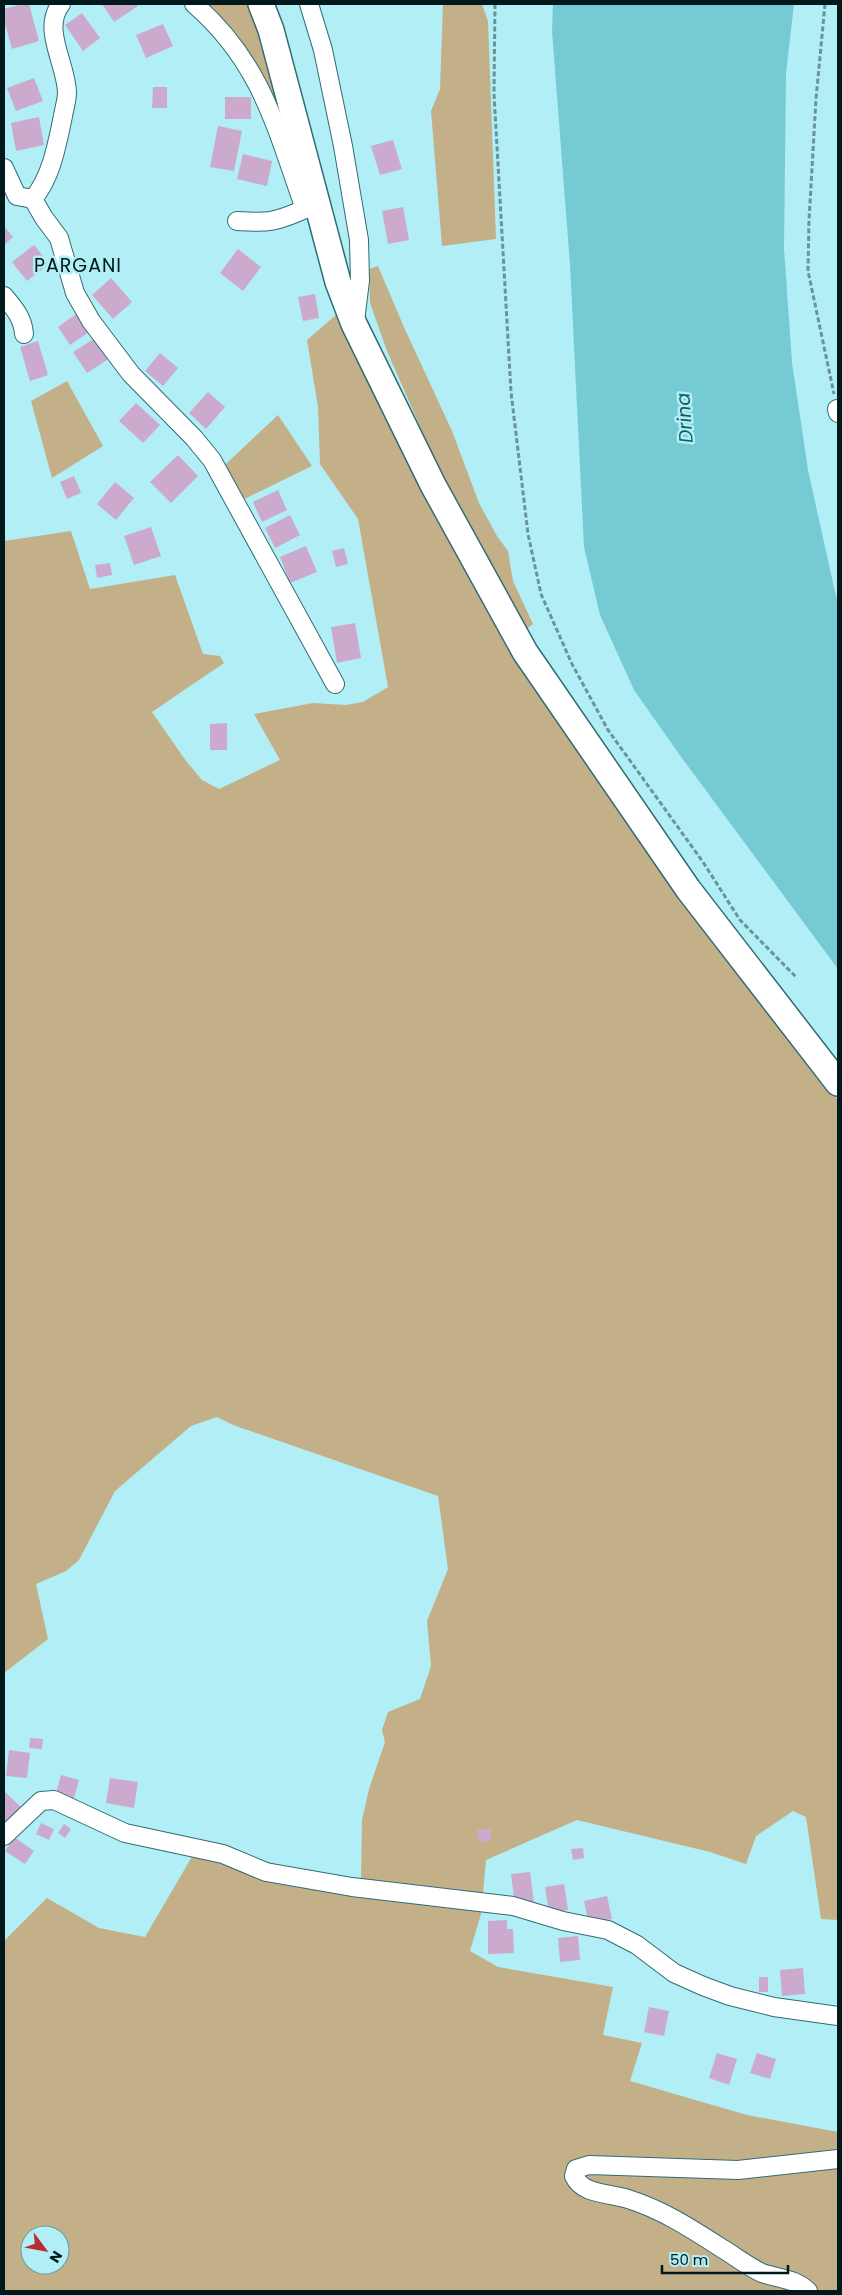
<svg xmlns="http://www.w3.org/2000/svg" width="842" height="2295" viewBox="0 0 842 2295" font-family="Poppins,sans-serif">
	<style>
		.green { fill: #c4b088; fill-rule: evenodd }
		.water { fill: #76cad3 }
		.building { fill: #ccaace }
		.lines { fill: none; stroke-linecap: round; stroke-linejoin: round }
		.street-casing { stroke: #316c73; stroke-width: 20 }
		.secondary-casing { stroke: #316c73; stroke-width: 28 }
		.path { stroke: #68959a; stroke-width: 3; stroke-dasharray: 5 2.5; stroke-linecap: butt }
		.street { stroke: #fff; stroke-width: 18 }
		.secondary { stroke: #fff; stroke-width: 25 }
		.labels { text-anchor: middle; stroke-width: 5; stroke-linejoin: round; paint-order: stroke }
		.neighbourhood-label { font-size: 19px; letter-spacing: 1px; fill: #02191c; stroke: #b1eef5 }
		.water-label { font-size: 19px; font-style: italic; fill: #135c62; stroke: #b1eef5 }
	</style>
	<rect width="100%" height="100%" fill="#b1eef5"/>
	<g class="green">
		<path d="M 184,4 L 252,4 L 315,223 L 303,217 L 263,107 L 228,50 Z"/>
		<path d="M 443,4 L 482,4 L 488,21 L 496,239 L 442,246 L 431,111 L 440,89 Z"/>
		<path d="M 378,266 L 403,325 L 452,431 L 479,503 L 497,536 L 508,551 L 513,581 L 533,624 L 525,630 L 443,479 L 387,351 L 370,303 L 369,269 Z"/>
		<path d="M 337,314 L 380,407 L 512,656 L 678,898 L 838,1100 L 838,1920 L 821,1919 L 806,1817 L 793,1811 L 756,1836 L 746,1864 L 710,1852 L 577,1820 L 486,1860 L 481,1914 L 470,1951 L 498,1967 L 613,1987 L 603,2035 L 642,2043 L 630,2081 L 747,2115 L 838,2132 L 838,2291 L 4,2291 L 4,1941 L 47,1898 L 99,1928 L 145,1937 L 200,1843 L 267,1866 L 361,1881 L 362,1820 L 369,1789 L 385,1742 L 382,1730 L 388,1712 L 420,1699 L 431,1666 L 427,1621 L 448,1569 L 438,1496 L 233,1425 L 217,1417 L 191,1426 L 115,1491 L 79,1560 L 66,1571 L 36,1584 L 48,1639 L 4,1673 L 4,541 L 71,531 L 90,589 L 175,575 L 203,654 L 220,656 L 224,663 L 152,712 L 186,761 L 202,780 L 219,789 L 280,760 L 254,714 L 313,703 L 346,705 L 363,702 L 388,687 L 358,519 L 320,464 L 318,407 L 307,340 ZM 30,2235 L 60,2235 L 60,2265 L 30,2265 Z"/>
		<path d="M 67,381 L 103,446 L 52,478 L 31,401 Z"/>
		<path d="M 278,415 L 312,466 L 232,505 L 214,475 Z"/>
	</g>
	<path class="water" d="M 553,4 L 794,4 L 786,73 L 784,248 L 792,363 L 808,470 L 835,592 L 838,601 L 838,969 L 679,754 L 634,690 L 600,615 L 584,547 L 570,265 L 552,31 Z"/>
	<g class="building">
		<path d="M 22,4 L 29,4 L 39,41 L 12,49 L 4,20 L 4,9 Z"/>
		<path d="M 102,4 L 136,4 L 138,6 L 114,22 Z"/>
		<path d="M 82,13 L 100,38 L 83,51 L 65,25 Z"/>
		<path d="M 163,24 L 173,46 L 146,58 L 136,35 Z"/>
		<path d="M 34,78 L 43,101 L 16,111 L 7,88 Z"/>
		<path d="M 153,87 L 167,87 L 167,108 L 152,108 Z"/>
		<rect x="225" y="97" width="26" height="22"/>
		<path d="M 39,117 L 44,145 L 16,151 L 11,123 Z"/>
		<path d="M 218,126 L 242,131 L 234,171 L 210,167 Z"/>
		<path d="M 393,140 L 402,169 L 380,175 L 371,146 Z"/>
		<path d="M 243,154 L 272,161 L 267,186 L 237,179 Z"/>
		<path d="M 403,207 L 409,240 L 388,244 L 382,211 Z"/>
		<path d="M 4,226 L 13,237 L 4,245 Z"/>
		<path d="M 34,245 L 49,264 L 27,281 L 12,262 Z"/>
		<path d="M 238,249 L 261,267 L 243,291 L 220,273 Z"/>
		<path d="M 111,278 L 132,302 L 113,319 L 92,295 Z"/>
		<path d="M 315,294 L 319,318 L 303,321 L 298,297 Z"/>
		<path d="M 79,312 L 92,330 L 70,345 L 58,327 Z"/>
		<path d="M 97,337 L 110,358 L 87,373 L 73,352 Z"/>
		<path d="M 38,341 L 48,375 L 30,381 L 20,347 Z"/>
		<path d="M 160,353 L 178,368 L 163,386 L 145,371 Z"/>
		<path d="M 208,392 L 225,407 L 206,429 L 189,413 Z"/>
		<path d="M 136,403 L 160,425 L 143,443 L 119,421 Z"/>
		<path d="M 178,455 L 198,476 L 171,503 L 150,482 Z"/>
		<path d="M 74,476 L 81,493 L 67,499 L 60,482 Z"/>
		<path d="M 115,482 L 134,498 L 116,520 L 97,504 Z"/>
		<path d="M 278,490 L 287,510 L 262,522 L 253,502 Z"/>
		<path d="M 290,515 L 300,535 L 275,548 L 265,528 Z"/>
		<path d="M 151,527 L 161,556 L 134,565 L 124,536 Z"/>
		<path d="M 306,546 L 317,572 L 290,583 L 280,557 Z"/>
		<path d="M 344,548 L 348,564 L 336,567 L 332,551 Z"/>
		<path d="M 110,563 L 112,575 L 97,578 L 95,565 Z"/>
		<path d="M 355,623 L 361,658 L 337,663 L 331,627 Z"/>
		<path d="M 227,723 L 227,750 L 210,750 L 210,724 Z"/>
		<path d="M 30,1738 L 43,1739 L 42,1749 L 29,1748 Z"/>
		<path d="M 9,1750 L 30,1753 L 27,1778 L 6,1776 Z"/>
		<path d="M 61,1775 L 79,1780 L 73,1802 L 55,1797 Z"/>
		<path d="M 110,1778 L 138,1782 L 134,1808 L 106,1803 Z"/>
		<path d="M 4,1791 L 24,1810 L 4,1827 Z"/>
		<path d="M 41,1823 L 54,1829 L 49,1840 L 36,1834 Z"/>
		<path d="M 64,1824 L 71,1829 L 65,1838 L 58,1833 Z"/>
		<path d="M 490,1828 L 492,1840 L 479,1842 L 477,1830 Z"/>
		<path d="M 14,1837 L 34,1851 L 25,1864 L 5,1851 Z"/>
		<path d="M 583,1848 L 584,1858 L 573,1860 L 571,1849 Z"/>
		<path d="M 530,1872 L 534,1903 L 515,1906 L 511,1874 Z"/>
		<path d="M 564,1884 L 568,1910 L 549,1913 L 545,1887 Z"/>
		<path d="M 607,1896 L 612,1919 L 589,1923 L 584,1901 Z"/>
		<path d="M 507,1920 L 507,1929 L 513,1929 L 514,1953 L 488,1954 L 488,1921 Z"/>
		<path d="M 578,1936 L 580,1960 L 560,1962 L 558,1938 Z"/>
		<path d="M 803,1968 L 805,1994 L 782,1996 L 780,1970 Z"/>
		<rect x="759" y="1977" width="9" height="15"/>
		<path d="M 649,2007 L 669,2011 L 664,2036 L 644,2032 Z"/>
		<path d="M 717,2053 L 737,2059 L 729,2085 L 709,2078 Z"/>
		<path d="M 757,2053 L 776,2059 L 770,2079 L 750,2073 Z"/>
	</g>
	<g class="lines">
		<defs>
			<g id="street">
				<path d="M 194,4 C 262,63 276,128 305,209 L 319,206"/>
				<path d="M 309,4 L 323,50 L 343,146 L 359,240 L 360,281 L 355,321"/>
				<path d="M 4,168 L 17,196 L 33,199 C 52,176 57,144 63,116 C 64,109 67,100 67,93 C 67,65 41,29 61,4"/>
				<path d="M 33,199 L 44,218 L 59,238 L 75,293 L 91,321 L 131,374 L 194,438 L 212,460 L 335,684"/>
				<path d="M 237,221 C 269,223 276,222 305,209"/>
				<path d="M 4,296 C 14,308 23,318 24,334"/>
				<path d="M 837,409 L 838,413"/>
				<path d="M 4,1836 L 41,1801 L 54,1800 L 125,1833 L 223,1854 L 266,1872 L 352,1887 L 513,1906 L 563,1921 L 608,1930 L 637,1945 L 674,1973 L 703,1986 L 730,1996 L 774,2007 L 838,2016"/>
				<path d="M 808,2291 C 794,2278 779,2279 762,2273 C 749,2267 736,2257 723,2249 C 692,2229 663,2210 628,2199 C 611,2193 582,2195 574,2176 L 576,2169 L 589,2165 L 738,2170 L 838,2159"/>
			</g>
			<path id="secondary" d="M 261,4 L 271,30 L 338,282 L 354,324 L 433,485 L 525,652 L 688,889 L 838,1083"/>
		</defs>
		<use href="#street" class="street-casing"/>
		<use href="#secondary" class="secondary-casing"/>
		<g class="path">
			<path d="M 495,4 L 494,94 L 511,392 L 528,534 L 541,594 L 572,664 L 608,730 L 703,862 L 740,920 L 797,978"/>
			<path d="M 825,4 L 816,99 L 809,220 L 808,271 L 834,394"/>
		</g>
		<use href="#street" class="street"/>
		<use href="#secondary" class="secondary"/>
	</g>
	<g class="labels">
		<g class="neighbourhood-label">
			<text x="78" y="272">PARGANI</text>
		</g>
		<g class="water-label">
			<text transform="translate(684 418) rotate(-94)" y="7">Drina</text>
		</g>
	</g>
	<rect width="842" height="2295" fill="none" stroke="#02191c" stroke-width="10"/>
	<g transform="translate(45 2250) rotate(122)"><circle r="24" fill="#b1eef5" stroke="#6b999e"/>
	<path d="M0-4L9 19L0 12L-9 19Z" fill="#ba2a2f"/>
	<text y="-8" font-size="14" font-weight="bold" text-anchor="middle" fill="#02191c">N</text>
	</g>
	<path d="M662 2265v8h126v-8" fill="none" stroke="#02191c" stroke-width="2.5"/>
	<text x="670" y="2265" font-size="15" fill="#02191c" stroke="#b1eef5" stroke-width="4" paint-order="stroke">50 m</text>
</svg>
